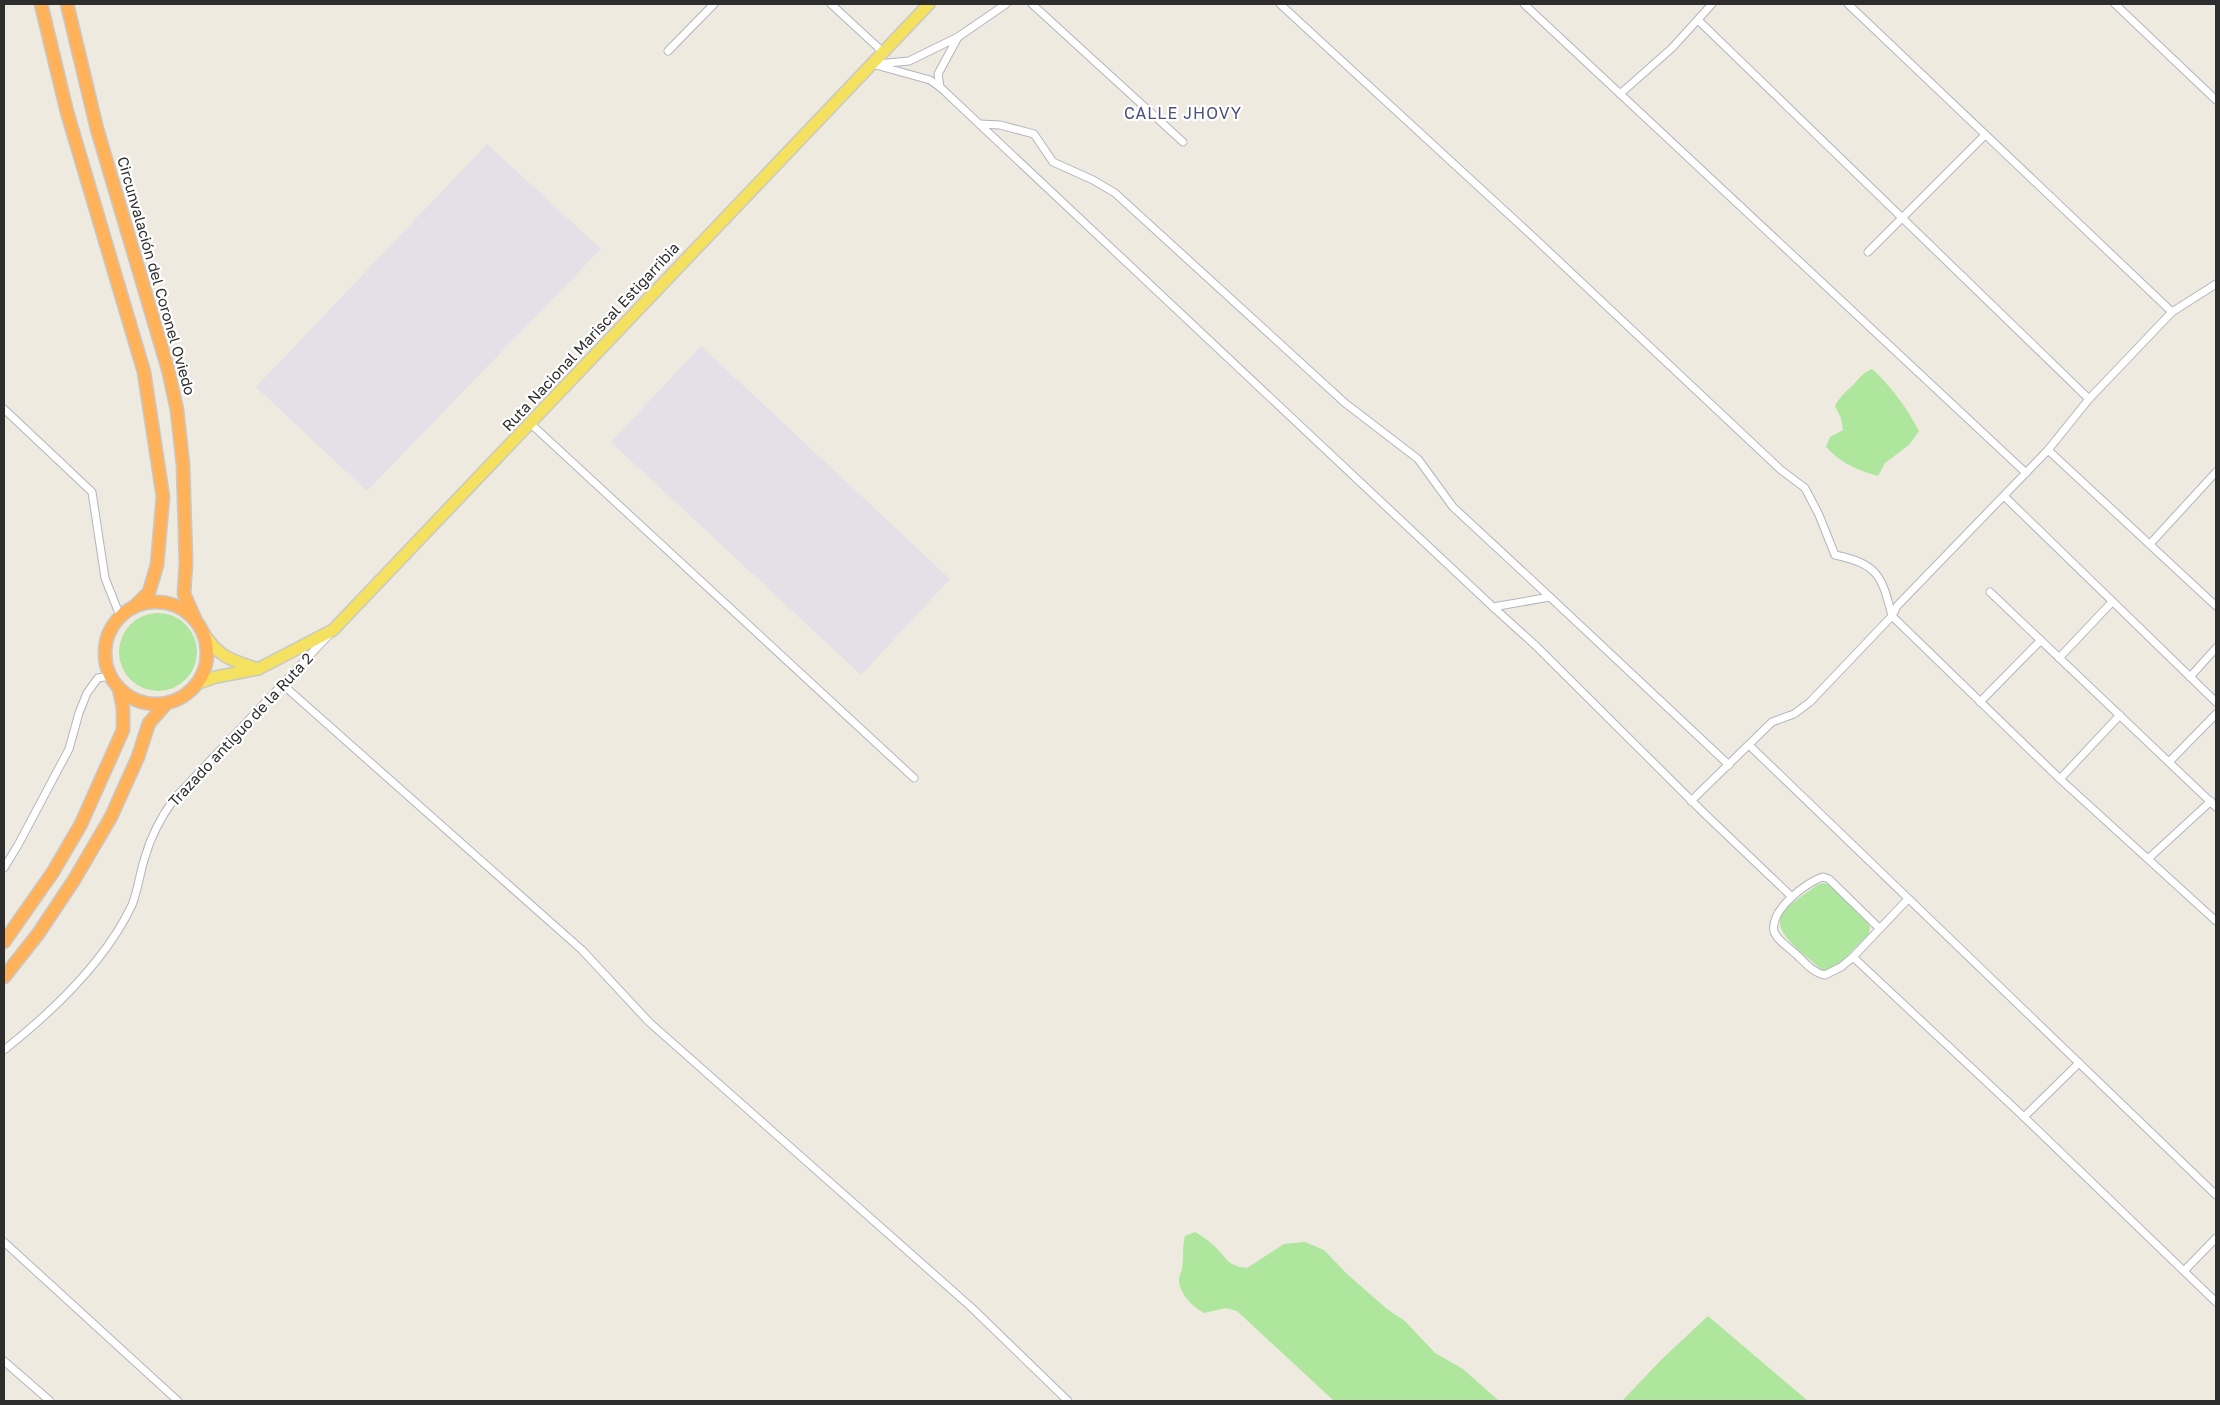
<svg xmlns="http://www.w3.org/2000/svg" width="2220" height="1405" viewBox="0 0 2220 1405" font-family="'Golos Text',sans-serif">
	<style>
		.industrial { fill: #e3e0e7 }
		.green { fill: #ade69c }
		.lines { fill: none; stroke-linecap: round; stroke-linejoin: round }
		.street-casing { stroke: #b3b4c1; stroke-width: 9 }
		.primary-casing { stroke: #c8c8c8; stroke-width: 14 }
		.highway-casing { stroke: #c8c8c8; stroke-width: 15 }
		.street { stroke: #fff; stroke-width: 7 }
		.primary { stroke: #f4e15f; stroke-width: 11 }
		.highway { stroke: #ffb25a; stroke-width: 12 }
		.labels { text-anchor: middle; stroke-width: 4.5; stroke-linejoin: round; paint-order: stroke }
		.street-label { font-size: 15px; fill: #2d2d2d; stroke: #fff }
		.neighbourhood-label { font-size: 16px; letter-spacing: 1px; fill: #4c5080; stroke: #fff }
	</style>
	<rect width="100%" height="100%" fill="#efeae0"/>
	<g class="industrial">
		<path d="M 487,144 L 601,249 L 367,491 L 256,387 Z"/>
		<path d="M 701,346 L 950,579 L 861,675 L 611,442 Z"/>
	</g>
	<g class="green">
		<path d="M 1872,369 C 1892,387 1906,407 1919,431 L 1909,445 L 1885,463 L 1878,476 C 1857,470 1841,463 1826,447 L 1830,437 L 1843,430 L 1841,418 L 1835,406 C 1841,395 1845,393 1853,385 C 1861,377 1861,374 1872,369 Z"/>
		<circle cx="158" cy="652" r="39"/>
		<path d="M 1823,883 L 1830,885 L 1867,922 L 1870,927 L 1869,934 L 1835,968 L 1828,971 L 1821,969 C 1808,957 1768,931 1783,912 C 1791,902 1807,893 1817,885 Z"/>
		<path d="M 1195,1232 C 1201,1236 1207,1239 1212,1244 C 1227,1256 1225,1266 1247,1268 L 1284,1244 L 1305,1242 L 1324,1250 L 1347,1274 L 1387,1309 L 1405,1321 L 1435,1353 L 1463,1369 L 1499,1401 L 1334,1401 L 1237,1311 L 1226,1308 L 1204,1313 C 1193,1307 1179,1294 1179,1279 C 1179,1275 1182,1272 1182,1268 C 1184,1257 1182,1247 1185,1236 Z"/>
		<path d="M 1708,1316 L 1808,1401 L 1622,1401 L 1662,1359 Z"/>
	</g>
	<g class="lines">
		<defs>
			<g id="street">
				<path d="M 831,4 L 883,52"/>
				<path d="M 1032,4 L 1183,142"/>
				<path d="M 1280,4 L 1529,233 L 1781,470 L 1805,488 L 1819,515 L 1835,555 C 1878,564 1882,576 1892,616 L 2060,779 L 2216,921"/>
				<path d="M 1524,4 L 2026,473"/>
				<path d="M 1848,4 L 2172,312"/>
				<path d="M 2115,4 L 2216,100"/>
				<path d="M 1698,20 L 2089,399"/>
				<path d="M 668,51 L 714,4"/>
				<path d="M 872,64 L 930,80 L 940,87 L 1493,607 L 1535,645 L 1706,815 L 1791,896"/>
				<path d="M 877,64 L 909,61 L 958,37 L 1006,4"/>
				<path d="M 940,87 L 938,74 L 958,37"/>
				<path d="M 1620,94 L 1672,48 L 1712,4"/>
				<path d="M 980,124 L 1000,125 L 1034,134 L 1053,162 L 1093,180 L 1115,193 L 1345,403 L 1418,459 L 1453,507 L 1550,597"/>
				<path d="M 1868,252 L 1985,135"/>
				<path d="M 4,409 L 92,492 L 105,578 L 120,616"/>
				<path d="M 531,424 L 914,778"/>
				<path d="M 2048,450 L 2216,606"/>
				<path d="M 2004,496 L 2216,702"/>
				<path d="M 2150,544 L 2216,472"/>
				<path d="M 1990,592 L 2216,807"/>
				<path d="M 1493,607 L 1550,597 L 1729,765"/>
				<path d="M 2059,658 L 2112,602"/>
				<path d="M 2190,677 L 2216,648"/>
				<path d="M 282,684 L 582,950 L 649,1022 L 971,1307 L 1068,1401"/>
				<path d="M 1980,702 L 2041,640"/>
				<path d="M 1749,745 L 2216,1195"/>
				<path d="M 2169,762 L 2216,714"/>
				<path d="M 2060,779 L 2120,715"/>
				<path d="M 1691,801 L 1772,722 L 1794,714 L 1810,702 L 1892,616 L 1897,606 L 2048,450 L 2089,399 L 2172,312 L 2216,284"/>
				<path d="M 2149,858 L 2211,801"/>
				<path d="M 4,868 L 18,845 L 69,749 L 79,713 L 87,693 L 98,678 L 110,676"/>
				<path d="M 1879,928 L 1829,879 L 1823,877 C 1806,882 1770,910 1774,931 C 1776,940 1791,949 1798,956 C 1806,964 1814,973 1825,975 L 1841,967 L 1853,957 L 1908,899"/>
				<path d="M 1853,957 L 2024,1117 L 2216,1302"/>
				<path d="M 4,1050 C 52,1012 105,962 132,905 C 138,890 140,872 145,857 C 151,836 161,817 174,799 L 328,636"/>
				<path d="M 2024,1117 L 2079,1063"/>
				<path d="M 4,1242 L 178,1401"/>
				<path d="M 2184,1271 L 2216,1238"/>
				<path d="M 4,1361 L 50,1401"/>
			</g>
			<g id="primary">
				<path d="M 204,634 C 220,658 231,660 258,669"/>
				<path d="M 196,684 L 216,677 L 258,669 L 333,630 L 929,4"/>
			</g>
			<g id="highway">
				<path d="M 41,4 L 67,112 L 144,372 L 163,497 L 157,565 L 149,592 L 134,607"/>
				<path d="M 67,4 L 97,129 L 168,369 L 177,410 L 183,465 L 186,562 L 184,594 L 195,619"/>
				<circle cx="156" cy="653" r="51"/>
				<path d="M 4,942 L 53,872 L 81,824 L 123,730 L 123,708 L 119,689"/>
				<path d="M 4,977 L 38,934 L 74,880 L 111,817 L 138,757 L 149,723 L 167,703"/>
			</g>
		</defs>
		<use href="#street" class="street-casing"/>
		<use href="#primary" class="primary-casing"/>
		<use href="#highway" class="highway-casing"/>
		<use href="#street" class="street"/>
		<use href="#primary" class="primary"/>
		<use href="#highway" class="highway"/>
	</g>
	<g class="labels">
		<g class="street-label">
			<text transform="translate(156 276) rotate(74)" y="5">Circunvalación del Coronel Oviedo</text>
			<text transform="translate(591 337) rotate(-47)" y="5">Ruta Nacional Mariscal Estigarribia</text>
			<text transform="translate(241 730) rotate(-47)" y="5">Trazado antiguo de la Ruta 2</text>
		</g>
		<g class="neighbourhood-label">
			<text x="1183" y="119">CALLE JHOVY</text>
		</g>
	</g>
	<rect width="2220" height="1405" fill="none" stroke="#2d2d2d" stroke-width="10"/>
</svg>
